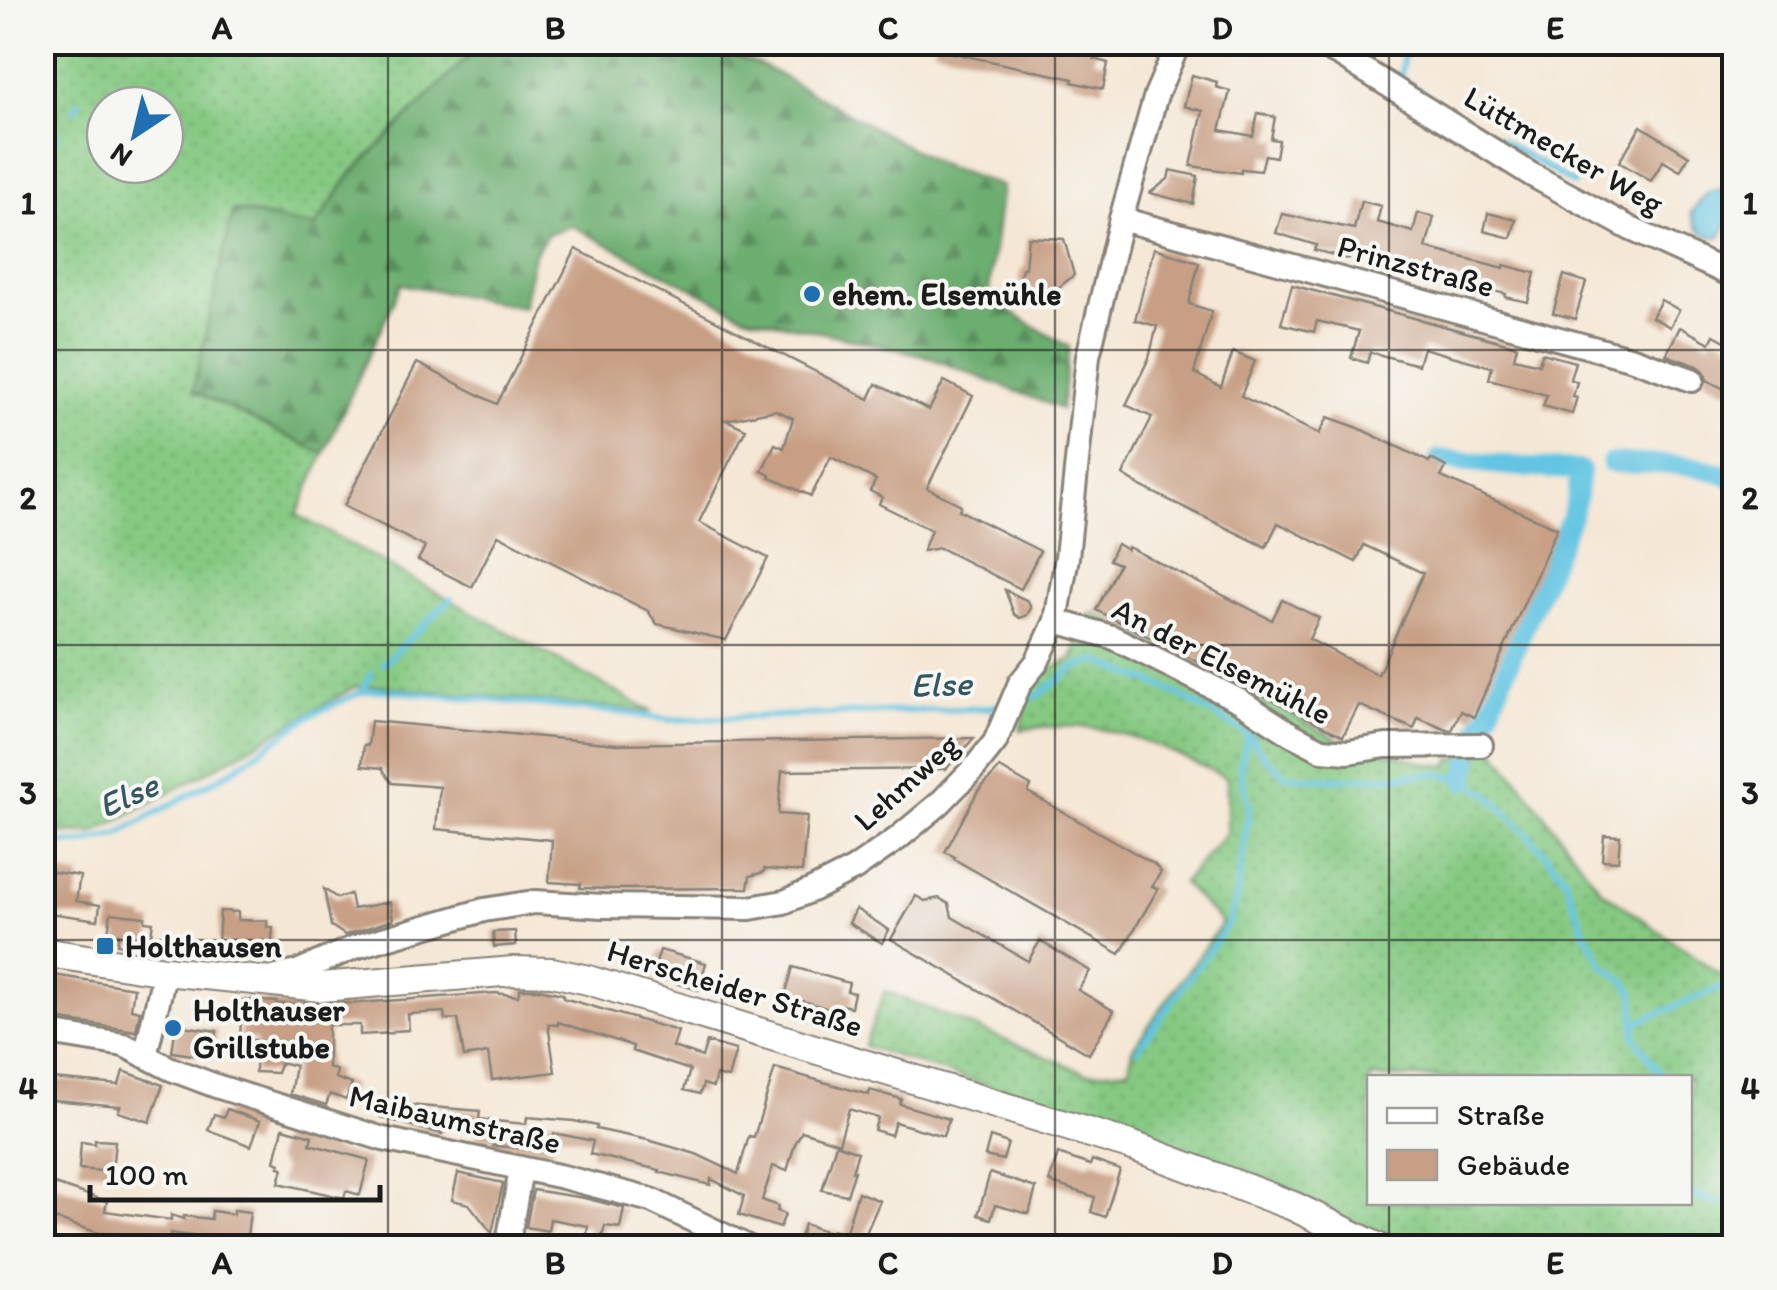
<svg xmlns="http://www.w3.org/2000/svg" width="1777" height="1290" viewBox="0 0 1777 1290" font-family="Itim,sans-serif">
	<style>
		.grass { fill: url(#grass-dots); stroke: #50724f; stroke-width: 2.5; fill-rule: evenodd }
		.forest { fill: url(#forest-firs); stroke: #446446; stroke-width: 2.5 }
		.water { fill: #64c5e2; stroke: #40707f; stroke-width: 2.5 }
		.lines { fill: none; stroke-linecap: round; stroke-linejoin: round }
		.stream { stroke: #64c5e2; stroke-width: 6 }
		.canal { stroke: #64c5e2; stroke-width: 20 }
		.building { fill: #c79f84 }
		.minor-casing { stroke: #888278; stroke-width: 28 }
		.major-casing { stroke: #888278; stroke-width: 32 }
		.minor { stroke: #fff; stroke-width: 22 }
		.major { stroke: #fff; stroke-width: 28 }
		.grid { fill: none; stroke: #1c1c1c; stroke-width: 2.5; stroke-opacity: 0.55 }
		.poi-dot { fill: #1f6fb2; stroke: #f6f6f2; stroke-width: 4 }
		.labels { text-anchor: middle; stroke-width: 8; stroke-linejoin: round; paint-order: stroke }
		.street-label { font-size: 32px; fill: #1c1c1c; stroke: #f6f6f2 }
		.poi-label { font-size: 32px; font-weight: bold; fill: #1c1c1c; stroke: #f6f6f2; text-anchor: start }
		.water-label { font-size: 35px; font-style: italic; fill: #355761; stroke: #f6f6f2 }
		.neatline { fill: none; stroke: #1c1c1c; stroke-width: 4 }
		.grid-label { font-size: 32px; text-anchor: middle; font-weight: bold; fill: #1c1c1c }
	</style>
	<defs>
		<pattern id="grass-dots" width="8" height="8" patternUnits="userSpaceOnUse" patternTransform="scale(2.5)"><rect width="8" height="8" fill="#85c982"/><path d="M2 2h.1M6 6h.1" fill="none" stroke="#72ac70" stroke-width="1.8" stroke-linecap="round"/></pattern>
		<pattern id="forest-firs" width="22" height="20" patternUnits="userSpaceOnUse" patternTransform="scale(2.5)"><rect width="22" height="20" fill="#6cad70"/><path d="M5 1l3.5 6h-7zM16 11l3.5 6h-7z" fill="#588c5b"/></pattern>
	</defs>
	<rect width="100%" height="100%" fill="#f6f6f2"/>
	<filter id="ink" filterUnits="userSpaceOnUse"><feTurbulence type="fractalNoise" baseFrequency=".01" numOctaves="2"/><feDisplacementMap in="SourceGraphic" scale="20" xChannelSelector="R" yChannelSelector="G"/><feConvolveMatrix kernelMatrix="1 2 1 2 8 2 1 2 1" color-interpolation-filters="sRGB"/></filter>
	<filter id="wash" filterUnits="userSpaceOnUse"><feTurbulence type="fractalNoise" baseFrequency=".0048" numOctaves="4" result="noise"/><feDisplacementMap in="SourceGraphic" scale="40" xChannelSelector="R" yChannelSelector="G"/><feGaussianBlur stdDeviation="2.25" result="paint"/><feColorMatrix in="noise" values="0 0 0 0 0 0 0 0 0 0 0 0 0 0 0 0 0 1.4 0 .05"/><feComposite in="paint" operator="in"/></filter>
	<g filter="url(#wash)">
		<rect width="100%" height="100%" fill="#f5e7d5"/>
		<g class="grass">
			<path d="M 42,43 L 482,43 L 352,173 L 315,227 L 193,391 L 324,454 L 297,515 L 652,712 L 376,686 L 355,687 L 202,775 L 94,833 L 43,833 ZM 105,105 L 165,105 L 165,165 L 105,165 Z"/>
			<path d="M 1092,612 L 1342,741 L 1430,764 L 1448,766 L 1451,759 L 1495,749 L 1600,889 L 1722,976 L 1734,976 L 1734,1247 L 1397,1247 L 1272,1181 L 1094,1120 L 864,1046 L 885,991 L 1086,1073 L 1129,1069 L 1132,1049 L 1222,923 L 1182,883 L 1227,832 L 1227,778 C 1152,743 1105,716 1020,730 L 1033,678 L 1073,658 L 1081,633 ZM 1370,1078 L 1690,1078 L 1690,1202 L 1370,1202 Z"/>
		</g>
		<path class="forest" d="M 482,43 L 699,43 L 763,66 L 941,165 L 1002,186 L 988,299 L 1069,347 L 1061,409 L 923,355 L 744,315 L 572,226 L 548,234 L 534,254 L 523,307 L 401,284 L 324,454 L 193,391 L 233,210 L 315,227 L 352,173 Z"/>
		<path class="water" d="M 1720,189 L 1729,199 L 1733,215 L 1720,237 C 1701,237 1697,230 1691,213 L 1708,192 Z"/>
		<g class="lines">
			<g class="stream">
				<path d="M 1405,42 L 1401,78 L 1448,109 L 1574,184"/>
				<path d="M 74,111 L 79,102"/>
				<path d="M 1694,245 L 1695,236"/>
				<path d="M 42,286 L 49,242 L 43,202 L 45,160 L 57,135"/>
				<path d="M 383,664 L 451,599"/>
				<path d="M 361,692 L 371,674"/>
				<path d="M 1021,700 L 1039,695 L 1076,667 L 1097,661 L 1166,688 L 1248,734 L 1264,756 L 1286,776 L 1330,779 L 1440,774 L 1465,780 L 1487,793 L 1527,833 L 1564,876 L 1586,934 L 1604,966 L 1627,983 L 1634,994 L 1635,1037 L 1663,1078"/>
				<path d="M 42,843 L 83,843 L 117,835 L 231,771 L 311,715 L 361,692 L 381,690 L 616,712 L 671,720 L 988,708 L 1004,704"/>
				<path d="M 1635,1023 L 1734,982"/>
				<path d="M 1137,1050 L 1228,924 L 1237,895 L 1249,807 L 1240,768 L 1248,735"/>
				<path d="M 1690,1194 L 1734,1207"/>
			</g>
			<g class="canal">
				<path d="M 1439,459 L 1531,468 L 1580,470 L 1576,501 L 1571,516 L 1488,714 L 1480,727"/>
				<path d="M 1611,463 C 1649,465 1702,460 1734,480"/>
				<path d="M 1465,780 L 1470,761"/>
			</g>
		</g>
		<g id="blocks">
			<g class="building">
				<path d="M 935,42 L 1098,42 L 1094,59 L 1108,63 L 1103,89 L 1072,82 L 1073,79 L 934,49 Z"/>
				<path d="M 1192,75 L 1217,82 L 1216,87 L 1230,91 L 1220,130 L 1253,136 L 1258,113 L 1275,117 L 1271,139 L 1279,140 L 1276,157 L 1265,155 L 1261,171 L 1241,169 L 1241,173 L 1191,166 L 1203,111 L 1184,106 Z"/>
				<path d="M 1641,126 L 1689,156 L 1680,171 L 1663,161 L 1651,181 L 1619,162 Z"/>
				<path d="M 1170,170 L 1198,176 L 1193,204 L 1150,193 L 1168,179 Z"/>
				<path d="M 1361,201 L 1381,206 L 1377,222 L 1413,232 L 1418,213 L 1434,217 L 1426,248 L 1504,268 L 1504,265 L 1535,273 L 1528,302 L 1505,297 L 1506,294 L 1350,253 L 1349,259 L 1314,250 L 1316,245 L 1276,233 L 1282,214 L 1354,229 Z"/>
				<path d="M 1488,213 L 1516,220 L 1511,238 L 1484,231 Z"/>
				<path d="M 1028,237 L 1064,239 L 1074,275 L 1046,298 L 1019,282 L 1022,268 L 1025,268 Z"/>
				<path d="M 1154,248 L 1199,262 L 1189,304 L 1212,311 L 1194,373 L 1221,387 L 1233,352 L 1255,361 L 1241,396 L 1319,434 L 1328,417 L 1356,427 L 1429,462 L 1431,459 L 1446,467 L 1441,477 L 1557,528 L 1474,717 L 1461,711 L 1452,730 L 1447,730 L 1418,718 L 1414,729 L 1359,705 L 1343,736 L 1096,610 L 1119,564 L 1109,560 L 1117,544 L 1127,550 L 1128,547 L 1272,620 L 1282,600 L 1319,618 L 1309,639 L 1378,675 L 1423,573 L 1364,545 L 1356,562 L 1278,523 L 1266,547 L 1142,487 L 1123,475 L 1152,417 L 1126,405 L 1149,358 L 1157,326 L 1135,320 Z"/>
				<path d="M 576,249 L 869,399 L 876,384 L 929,410 L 944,381 L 973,396 L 927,488 L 961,505 L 959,510 L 1040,551 L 1021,589 L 940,548 L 923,551 L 931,530 L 879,504 L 882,497 L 870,491 L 876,480 L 831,457 L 811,496 L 769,477 L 770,475 L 762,471 L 775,444 L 784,448 L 793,418 L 776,410 L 726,420 L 746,429 L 699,522 L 768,558 L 726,640 L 657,624 L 648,611 L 498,535 L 472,587 L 418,560 L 425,547 L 344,506 L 417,363 L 497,404 Z"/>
				<path d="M 1564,275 L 1586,282 L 1575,319 L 1553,313 Z"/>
				<path d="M 1292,285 L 1517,346 L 1514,358 L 1539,364 L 1542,353 L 1575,362 L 1570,379 L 1577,382 L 1573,396 L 1577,397 L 1572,414 L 1543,406 L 1547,395 L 1489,379 L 1492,367 L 1423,348 L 1418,365 L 1370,352 L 1367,363 L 1351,358 L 1359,331 L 1317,321 L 1314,332 L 1281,324 Z"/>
				<path d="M 1661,300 L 1679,310 L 1670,327 L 1652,317 Z"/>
				<path d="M 1680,327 L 1710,343 L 1714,335 L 1734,346 L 1734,394 L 1707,380 L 1704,371 L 1698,366 L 1666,355 Z"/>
				<path d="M 1005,590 L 1028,601 L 1031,608 L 1027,615 L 1020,618 L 1014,614 Z"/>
				<path d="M 371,721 L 617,744 L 974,738 L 946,769 L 782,771 L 778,814 L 807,816 L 802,872 L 764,869 L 764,872 L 750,876 L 748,888 L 613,889 L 580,888 L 581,884 L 549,882 L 552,840 L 436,829 L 440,787 L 392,783 L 382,768 L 362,766 L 364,745 L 368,746 Z"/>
				<path d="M 1000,768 L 1031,786 L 1028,792 L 1154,864 L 1161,872 L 1152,886 L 1158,889 L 1120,954 L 954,859 L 955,857 L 945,852 L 978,791 Z"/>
				<path d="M 1604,835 L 1620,836 L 1618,861 L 1602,860 Z"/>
				<path d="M 42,870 L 80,876 L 76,901 L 100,905 L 98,920 L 42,912 Z"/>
				<path d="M 324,889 L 337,898 L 350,894 L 353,909 L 390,902 L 393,920 L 345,935 L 331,926 Z"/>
				<path d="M 916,896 L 925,901 L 939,898 L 949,904 L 952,917 L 1028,961 L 1040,941 L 1090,971 L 1078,990 L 1114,1011 L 1089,1054 L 891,939 Z"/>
				<path d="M 856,909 L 889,930 L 882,943 L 849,923 Z"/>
				<path d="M 220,911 L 238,912 L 238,920 L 267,921 L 267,927 L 273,927 L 271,954 L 265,954 L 265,958 L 226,956 L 227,944 L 218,943 Z"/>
				<path d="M 111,913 L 145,917 L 145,921 L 153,922 L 149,949 L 117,944 L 119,934 L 108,933 Z"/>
				<path d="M 515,931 L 516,945 L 494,947 L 493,932 Z"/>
				<path d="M 660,950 L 706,963 L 698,990 L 652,976 Z"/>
				<path d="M 793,967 L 849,983 L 847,991 L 854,993 L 851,1007 L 842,1005 L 840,1012 L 785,996 Z"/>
				<path d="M 42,973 L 134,988 L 131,1009 L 140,1011 L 136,1031 L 42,1017 Z"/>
				<path d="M 520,989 L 538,989 L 563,994 L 563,998 L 678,1031 L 673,1047 L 702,1057 L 707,1042 L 736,1050 L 728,1078 L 716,1075 L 713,1087 L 703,1084 L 700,1094 L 684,1090 L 690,1070 L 632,1051 L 633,1046 L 558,1022 L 558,1025 L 548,1024 L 555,1072 L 492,1080 L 488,1053 L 464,1057 L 458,1019 L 445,1020 L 444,1012 L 408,1014 L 409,1030 L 393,1031 L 393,1033 L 360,1035 L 360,1025 L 328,1025 L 328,1067 L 337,1071 L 335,1078 L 352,1084 L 346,1100 L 330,1094 L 326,1105 L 290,1094 L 295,1066 L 281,1062 L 277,1073 L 255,1072 L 256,1040 L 240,1039 L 242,1000 L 277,1002 L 277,1004 L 358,1003 L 496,993 L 518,996 Z"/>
				<path d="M 176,1025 L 217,1031 L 213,1058 L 172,1052 Z"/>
				<path d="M 775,1068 L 869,1095 L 870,1090 L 901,1099 L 900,1104 L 949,1119 L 943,1136 L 895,1122 L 891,1135 L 874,1130 L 878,1118 L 849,1109 L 839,1143 L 802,1131 L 795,1144 L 787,1171 L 773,1166 L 762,1200 L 778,1206 L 777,1211 L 785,1214 L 780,1228 L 739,1215 L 744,1196 L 711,1179 L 710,1185 L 659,1172 L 660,1170 L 590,1154 L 593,1141 L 554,1133 L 553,1150 L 493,1146 L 493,1139 L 476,1138 L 477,1128 L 444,1125 L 442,1134 L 380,1117 L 384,1103 L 480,1111 L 479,1119 L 495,1121 L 526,1124 L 527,1117 L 574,1121 L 597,1126 L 596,1129 L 648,1140 L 696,1154 L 738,1174 L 749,1136 L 754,1137 Z"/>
				<path d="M 123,1071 L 163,1085 L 150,1122 L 118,1112 L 120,1106 L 42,1099 L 42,1078 L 119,1085 Z"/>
				<path d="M 227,1109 L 260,1121 L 251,1146 L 208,1130 L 214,1114 L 224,1117 Z"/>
				<path d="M 283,1128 L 312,1136 L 310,1144 L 369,1160 L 360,1195 L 346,1191 L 344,1198 L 279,1183 L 283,1168 L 279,1167 L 280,1163 L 275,1161 Z"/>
				<path d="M 990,1137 L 1008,1143 L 1003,1160 L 985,1156 Z"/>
				<path d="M 95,1140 L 115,1141 L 112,1172 L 79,1169 L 81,1142 L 95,1144 Z"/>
				<path d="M 836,1144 L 858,1152 L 852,1171 L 855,1171 L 847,1195 L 822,1190 Z"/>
				<path d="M 1058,1154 L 1090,1165 L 1092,1160 L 1120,1170 L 1105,1217 L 1091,1212 L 1095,1197 L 1049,1182 Z"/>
				<path d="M 458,1173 L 503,1183 L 492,1233 L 469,1204 L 452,1200 Z"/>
				<path d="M 990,1173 L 1036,1188 L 1029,1214 L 995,1205 L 991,1219 L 978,1215 Z"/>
				<path d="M 54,1184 L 107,1201 L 105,1211 L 171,1220 L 171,1215 L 184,1219 L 184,1216 L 211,1219 L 212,1211 L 233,1214 L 234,1210 L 250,1212 L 246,1244 L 170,1233 L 168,1248 L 135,1248 L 137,1236 L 99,1233 L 45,1216 Z"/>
				<path d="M 533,1190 L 584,1198 L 624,1208 L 620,1228 L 605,1226 L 600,1245 L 586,1242 L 588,1226 L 550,1219 L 548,1231 L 526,1227 Z"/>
				<path d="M 858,1192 L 880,1201 L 866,1233 L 901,1243 L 900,1248 L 797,1248 L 804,1224 L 831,1233 L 832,1230 L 845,1234 Z"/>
			</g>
		</g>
	</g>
	<g filter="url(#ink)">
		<use href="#blocks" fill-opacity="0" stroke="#888278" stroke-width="2.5"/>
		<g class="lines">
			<defs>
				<g id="minor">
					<path d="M 1314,42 L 1340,55 L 1532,175 L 1631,229 L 1734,276"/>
					<path d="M 1121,219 L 1633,359 L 1692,380"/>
					<path d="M 1056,621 L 1112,637 L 1240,701 L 1291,734 L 1322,750 L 1348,752 L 1386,746 L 1481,745"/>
					<path d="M 270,979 L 297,972 L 355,947 L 484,910 L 534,902 L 603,906 L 750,908 L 784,902 L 812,890 L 854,869 L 897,839 L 939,804 L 975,767 L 995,742 L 1020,683 L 1037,662 L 1056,621 L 1067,557 L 1088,356 L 1121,219 L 1156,95 L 1179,42"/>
					<path d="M 42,1032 L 124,1045 L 171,1069 L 216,1086 L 383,1139 L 563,1177 L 651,1200 L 750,1248"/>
					<path d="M 145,1056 L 165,971"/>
					<path d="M 507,1248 L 521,1169"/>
				</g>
				<path id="major" d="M 42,952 L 165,971 L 321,987 L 514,971 L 552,972 L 588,980 L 1133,1146 L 1293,1206 L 1379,1248"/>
			</defs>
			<use href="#minor" class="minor-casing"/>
			<use href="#major" class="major-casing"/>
			<use href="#minor" class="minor"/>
			<use href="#major" class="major"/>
		</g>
	</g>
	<path class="grid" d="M 388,42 L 388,1248M 722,42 L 722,1248M 1055,42 L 1055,1248M 1389,42 L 1389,1078M 42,350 L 1734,350M 42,645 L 1734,645M 42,940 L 1734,940M 1389,1202 L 1389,1248"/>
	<g class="poi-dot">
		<circle cx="812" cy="294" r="10"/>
		<rect x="95" y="936" width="20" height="20" rx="5"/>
		<circle cx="173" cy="1028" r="10"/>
	</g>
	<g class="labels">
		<g class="street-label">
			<text transform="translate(1564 150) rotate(30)" y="11">Lüttmecker Weg</text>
			<text transform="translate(1416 266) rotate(15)" y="11">Prinzstraße</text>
			<text transform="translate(1222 661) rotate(27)" y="11">An der Elsemühle</text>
			<text transform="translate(906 782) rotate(-42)" y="11">Lehmweg</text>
			<text transform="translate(735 988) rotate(17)" y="11">Herscheider Straße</text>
			<text transform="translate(455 1119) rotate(13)" y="11">Maibaumstraße</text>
		</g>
		<g class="poi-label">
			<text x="832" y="305">ehem. Elsemühle</text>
			<text x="125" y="957">Holthausen</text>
			<text x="193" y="1021">Holthauser<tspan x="193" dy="37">Grillstube</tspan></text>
		</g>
		<g class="water-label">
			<text transform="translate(941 684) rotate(-2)" y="12">Else</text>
			<text transform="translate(128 795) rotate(-24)" y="12">Else</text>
		</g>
	</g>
	<rect width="1777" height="1290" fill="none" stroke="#f6f6f2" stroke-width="110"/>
	<rect x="1367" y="1075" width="325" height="130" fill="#f6f6f2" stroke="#9f9f9c" stroke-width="2.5"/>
	<rect x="1387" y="1108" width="50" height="15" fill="#ffffff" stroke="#9f9f9c" stroke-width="2.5"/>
	<text x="1457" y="1125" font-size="30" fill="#1c1c1c">Straße</text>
	<rect x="1387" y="1150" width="50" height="30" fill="#c79f84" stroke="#9f9f9c" stroke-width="2.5"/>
	<text x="1457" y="1175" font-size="30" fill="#1c1c1c">Gebäude</text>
	<g transform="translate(135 135) rotate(215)"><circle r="48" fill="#f6f6f2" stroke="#9f9f9c" stroke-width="2.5"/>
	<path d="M0-8L18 38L0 25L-18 38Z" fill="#1f6fb2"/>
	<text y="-15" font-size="28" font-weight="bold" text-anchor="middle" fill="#1c1c1c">N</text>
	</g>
	<path d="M90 1185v15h290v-15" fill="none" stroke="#1c1c1c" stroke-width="5"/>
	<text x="105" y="1185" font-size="30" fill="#1c1c1c" stroke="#f6f6f2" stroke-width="8" paint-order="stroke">100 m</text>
	<rect x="55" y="55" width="1667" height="1180" class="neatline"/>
	<g class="grid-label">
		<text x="222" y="39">A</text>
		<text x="555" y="39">B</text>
		<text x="888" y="39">C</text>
		<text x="1222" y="39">D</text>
		<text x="1555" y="39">E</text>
		<text x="28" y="214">1</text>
		<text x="1750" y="214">1</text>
		<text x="28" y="509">2</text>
		<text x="1750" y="509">2</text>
		<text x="28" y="804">3</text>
		<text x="1750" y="804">3</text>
		<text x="28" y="1099">4</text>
		<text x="1750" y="1099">4</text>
		<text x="222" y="1274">A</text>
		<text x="555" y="1274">B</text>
		<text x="888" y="1274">C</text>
		<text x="1222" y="1274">D</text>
		<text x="1555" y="1274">E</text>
	</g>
</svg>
